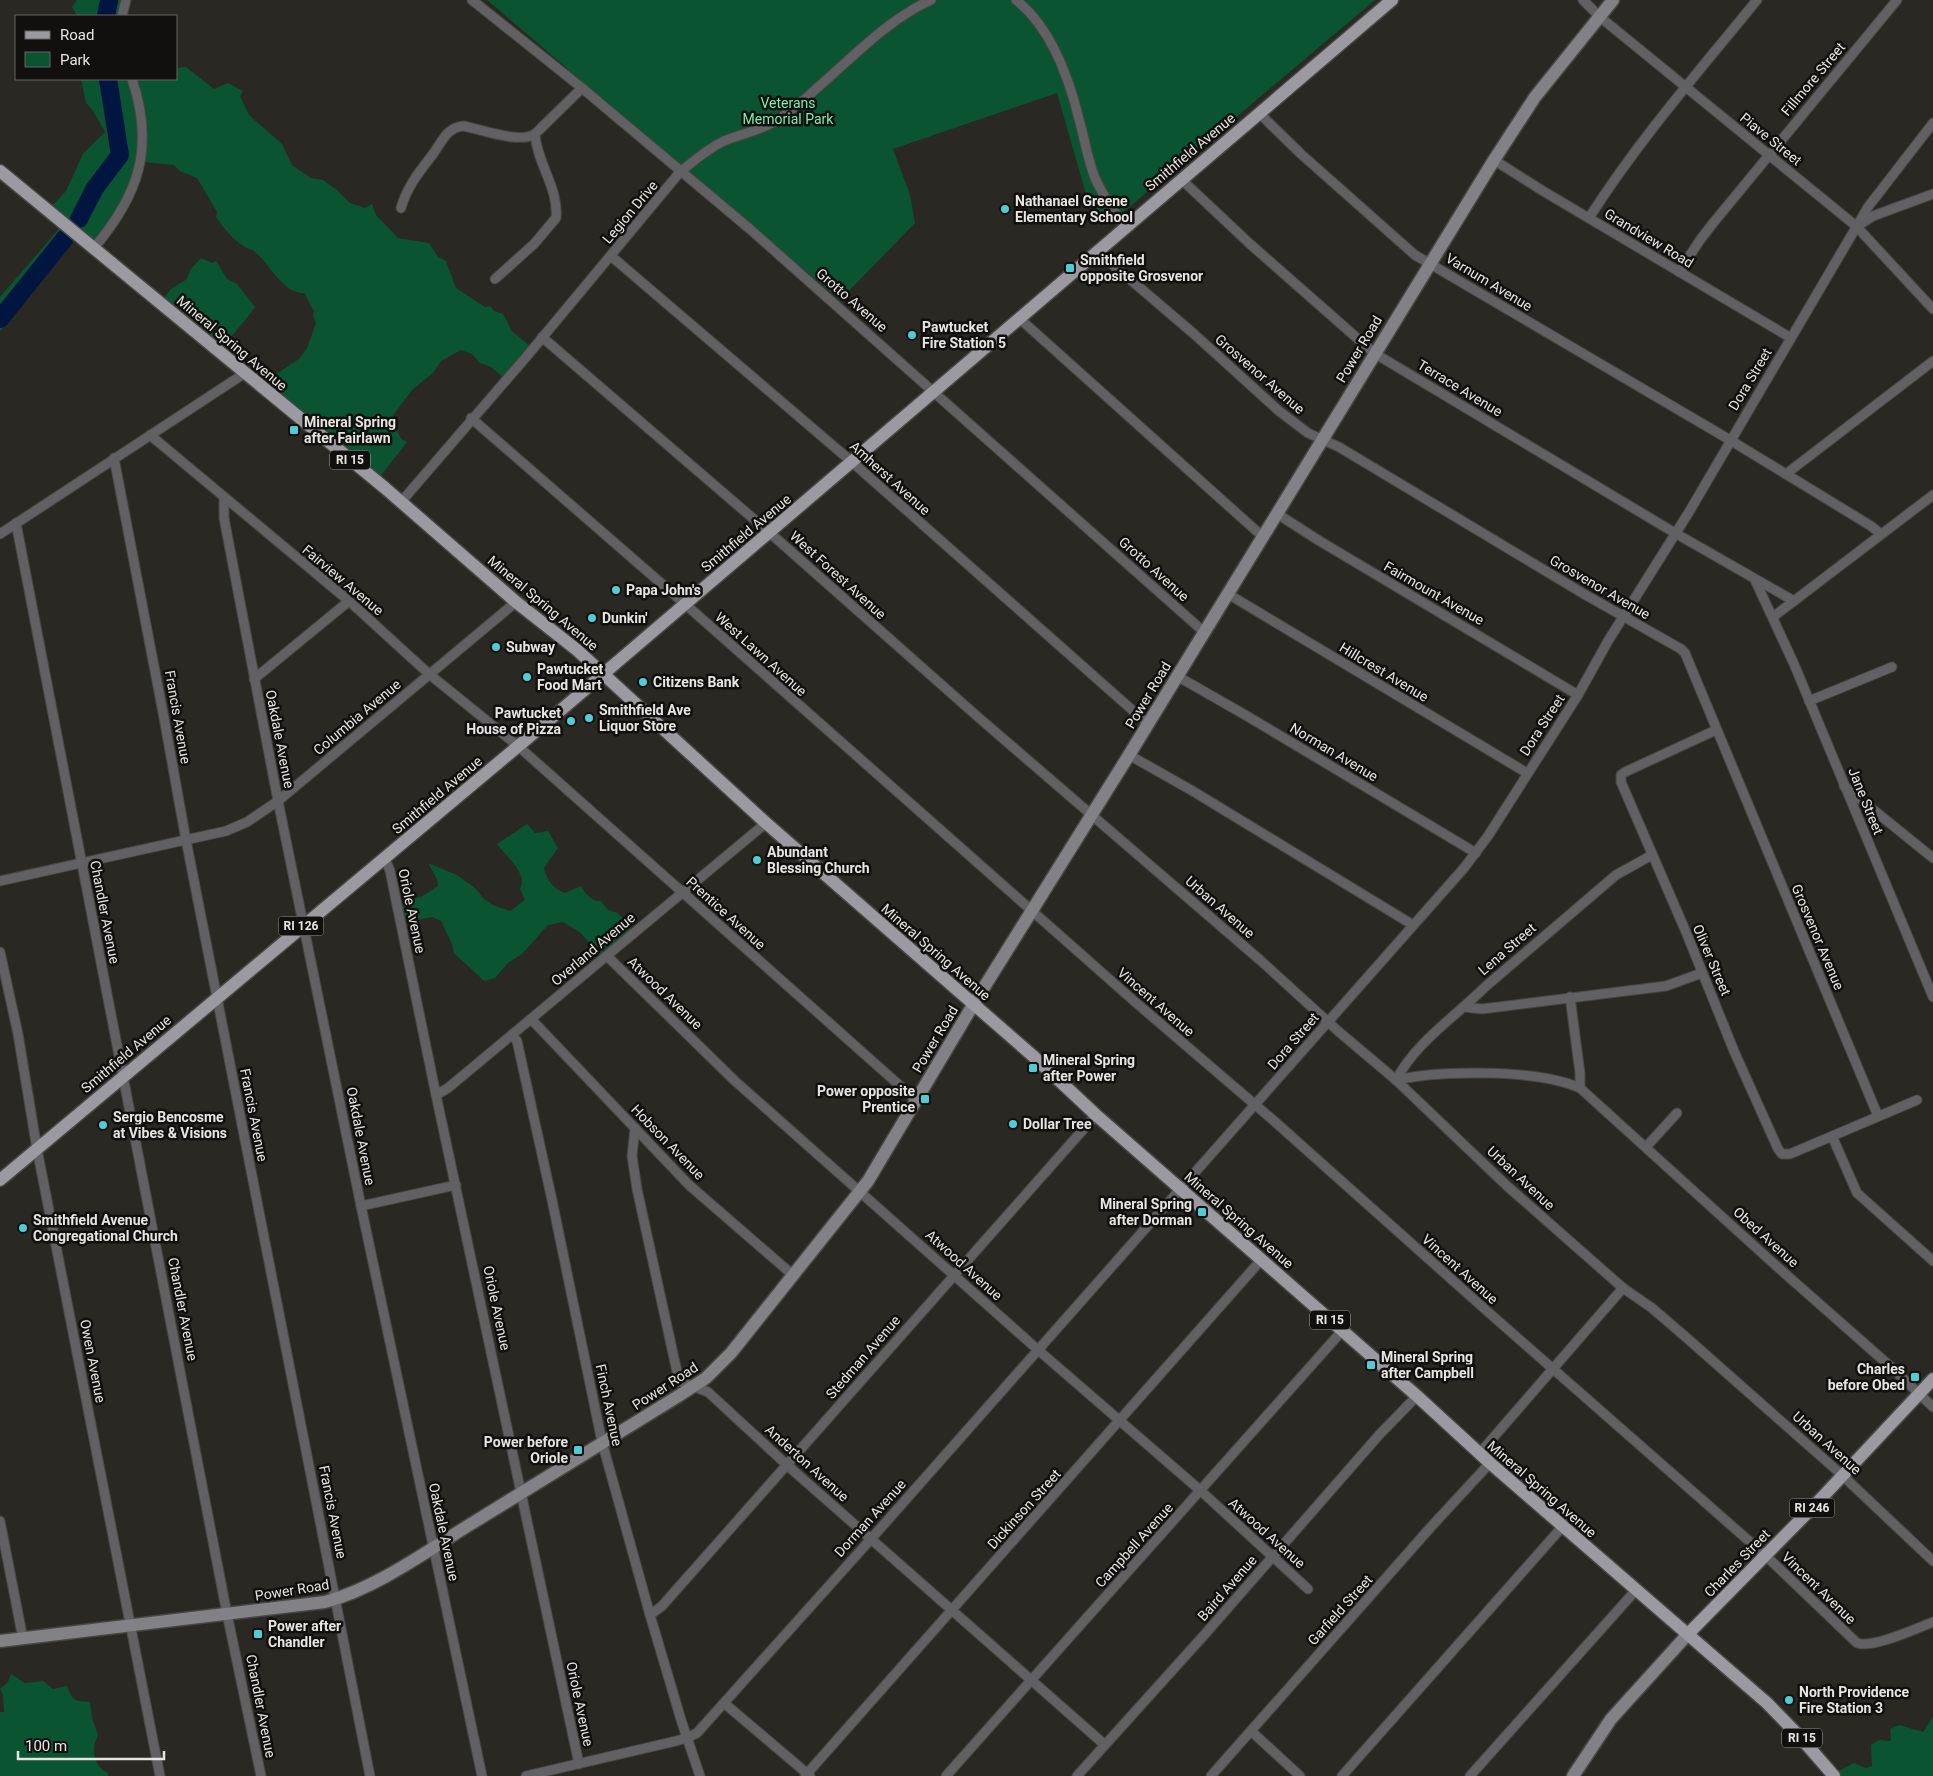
<svg xmlns="http://www.w3.org/2000/svg" width="1933" height="1776" viewBox="0 0 1933 1776" font-family="Roboto,sans-serif">
	<style>
		.green { fill: #0b5432 }
		.lines { fill: none; stroke-linecap: round; stroke-linejoin: round }
		.river { stroke: #001540; stroke-width: 18 }
		.minor-casing { stroke: #474641; stroke-width: 11 }
		.secondary-casing { stroke: #474641; stroke-width: 15 }
		.primary-casing { stroke: #474641; stroke-width: 15 }
		.minor { stroke: #616164; stroke-width: 9 }
		.secondary { stroke: #818186; stroke-width: 12 }
		.primary { stroke: #9a9aa0; stroke-width: 12 }
		.poi-dot { fill: #51ccd5; stroke: #11100e; stroke-width: 2 }
		.labels { text-anchor: middle; stroke-width: 5; stroke-linejoin: round; paint-order: stroke }
		.shield { fill: #11100e; stroke: #a6a5a2; stroke-width: 1 }
		.shield-label { font-size: 12px; font-weight: bold; fill: #e6e5e1 }
		.street-label { font-size: 14px; fill: #e6e5e1; stroke: #11100e }
		.park-label { font-size: 14px; fill: #7befae; stroke: #11100e }
		.poi-label { font-size: 14px; font-weight: bold; fill: #e6e5e1; stroke: #11100e; text-anchor: start }
	</style>
	<rect width="100%" height="100%" fill="#292822"/>
	<g class="green">
		<path d="M 77,0 L 127,0 L 123,16 L 77,16 L 72,7 Z"/>
		<path d="M 487,0 L 1375,0 L 1108,225 L 1086,194 L 1057,93 L 893,149 L 910,195 L 915,223 L 840,300 L 602,98 L 599,102 L 566,73 L 568,69 Z"/>
		<path d="M 186,67 L 214,89 L 228,83 L 243,91 L 240,96 L 249,115 L 282,144 L 292,165 L 311,178 L 323,180 L 337,190 L 350,203 L 365,208 L 372,204 L 376,215 L 398,238 L 429,243 L 438,257 L 446,261 L 456,288 L 485,307 L 490,306 L 494,311 L 503,314 L 512,331 L 531,347 L 505,379 L 491,367 L 480,363 L 472,354 L 461,350 L 441,361 L 433,373 L 413,389 L 394,414 L 392,421 L 401,439 L 407,442 L 376,482 L 264,389 L 276,374 L 299,359 L 307,348 L 316,323 L 313,316 L 314,311 L 304,293 C 283,294 270,264 255,252 C 252,249 248,249 245,247 C 232,239 224,228 216,217 L 217,212 L 197,178 L 180,171 L 174,165 L 144,162 L 99,245 L 70,227 L 27,283 L 29,288 L 27,299 L 0,331 L 0,297 L 64,223 L 50,208 L 66,191 L 83,154 L 105,132 L 93,111 L 86,103 L 81,79 L 176,79 L 176,68 Z"/>
		<path d="M 201,258 L 212,263 L 216,261 L 227,279 L 237,284 L 255,307 C 244,323 231,336 218,352 L 162,301 L 171,289 L 187,279 L 190,270 Z"/>
		<path d="M 527,824 L 535,833 L 548,831 L 558,848 L 544,868 C 547,880 553,889 565,893 L 581,886 C 587,895 590,901 601,901 L 608,910 L 618,913 L 634,931 L 601,958 L 581,933 L 563,922 L 548,925 L 522,954 L 508,963 L 495,978 L 484,981 L 454,953 L 452,944 L 441,921 L 432,917 L 403,923 L 398,902 L 421,897 L 438,886 L 437,879 L 428,863 L 457,875 L 475,888 L 484,899 L 493,905 L 510,911 L 525,900 L 520,889 C 529,875 506,856 497,844 Z"/>
		<path d="M 11,1674 L 25,1683 L 43,1681 L 53,1689 L 67,1686 C 73,1701 74,1701 90,1702 L 92,1718 L 98,1735 C 91,1749 93,1766 108,1773 L 108,1776 L 0,1776 L 0,1712 L 4,1712 L 3,1695 L 0,1689 L 8,1682 Z"/>
		<path d="M 1933,1717 L 1933,1776 L 1837,1776 L 1835,1773 L 1854,1763 L 1866,1768 L 1872,1766 L 1871,1745 L 1879,1740 L 1889,1741 L 1891,1740 L 1890,1729 L 1899,1725 L 1923,1732 Z"/>
	</g>
	<g class="lines">
		<g class="river">
			<path d="M 106,16 L 109,0"/>
			<path d="M 79,219 L 95,188 L 120,155 L 108,79"/>
			<path d="M 0,319 L 65,238"/>
		</g>
		<defs>
			<g id="minor">
				<path d="M 472,0 L 582,88 L 751,230 L 1204,632"/>
				<path d="M 1016,0 C 1051,27 1070,81 1080,123 C 1085,141 1088,161 1095,178 C 1103,196 1114,211 1125,227"/>
				<path d="M 1583,0 L 1600,17 L 1856,226 L 1933,309"/>
				<path d="M 122,16 L 126,0"/>
				<path d="M 1259,113 L 1301,154 L 1415,255 L 1730,440 L 1871,526 L 1881,534"/>
				<path d="M 1494,160 L 1543,191 L 1791,338"/>
				<path d="M 1182,180 L 1250,244 L 1374,353 L 1675,533 L 1794,601"/>
				<path d="M 401,208 C 407,187 419,172 433,154 C 442,142 446,128 463,126 C 481,129 519,144 535,134"/>
				<path d="M 1589,218 C 1638,141 1699,71 1757,0"/>
				<path d="M 1859,225 L 1873,216 L 1933,194"/>
				<path d="M 93,249 C 139,195 155,148 132,79"/>
				<path d="M 1097,251 L 1194,334 L 1279,411 L 1308,433 L 1339,447 L 1584,594 L 1681,649 L 1685,653 L 1878,1116"/>
				<path d="M 611,256 L 852,462 L 1148,724"/>
				<path d="M 1679,272 L 1700,240 L 1714,222 L 1897,0"/>
				<path d="M 495,279 L 534,244 L 556,218 C 559,188 537,164 535,134 L 582,88"/>
				<path d="M 1019,318 L 1262,536"/>
				<path d="M 542,337 L 770,533 L 978,717 L 1260,960 L 1338,1031 L 1396,1080 L 1506,1185 L 1623,1288 L 1652,1308 L 1688,1339 L 1842,1475 L 1933,1561"/>
				<path d="M 471,418 L 685,604 L 1134,1001 L 1273,1120 L 1487,1311 L 1765,1555 L 1857,1643 C 1872,1649 1917,1628 1933,1622"/>
				<path d="M 150,435 L 349,601 L 429,674 L 518,746 L 916,1100"/>
				<path d="M 114,458 L 164,718 L 186,840 L 370,1776"/>
				<path d="M 1786,474 L 1933,361"/>
				<path d="M 224,499 L 224,518 L 278,801 L 361,1206 L 482,1776"/>
				<path d="M 401,502 L 527,356 L 680,172 C 695,160 707,149 724,141 C 741,134 758,131 774,122 C 789,113 803,101 816,89 C 852,58 887,20 931,0"/>
				<path d="M 1276,513 L 1318,540 L 1578,695"/>
				<path d="M 16,523 L 227,1614 L 261,1776"/>
				<path d="M 0,534 L 245,373"/>
				<path d="M 1755,580 L 1794,664 L 1933,997"/>
				<path d="M 1228,594 L 1527,773"/>
				<path d="M 1773,617 L 1933,495"/>
				<path d="M 1177,676 L 1247,716 L 1476,853"/>
				<path d="M 254,679 L 349,601"/>
				<path d="M 1809,701 L 1892,667"/>
				<path d="M 1716,730 L 1625,772 L 1621,775 L 1621,782 L 1686,932 L 1734,1051 L 1778,1149 L 1782,1154 L 1790,1154 L 1917,1100"/>
				<path d="M 1129,755 L 1191,790 L 1413,925"/>
				<path d="M 1844,786 L 1933,858"/>
				<path d="M 385,858 L 390,871 L 436,1095 L 579,1764"/>
				<path d="M 0,881 L 226,831 L 247,822 L 278,801 L 516,602"/>
				<path d="M 0,952 L 18,1034 L 37,1149 L 160,1776"/>
				<path d="M 607,956 L 735,1081 L 1037,1349 L 1201,1491 L 1308,1589"/>
				<path d="M 1570,997 L 1580,1073 L 1580,1088"/>
				<path d="M 1464,1007 L 1482,1009 L 1666,986 L 1702,973"/>
				<path d="M 531,1019 L 689,1185 L 794,1276"/>
				<path d="M 512,1035 L 517,1041 L 552,1200 L 602,1442 L 650,1615 L 682,1723 L 700,1776"/>
				<path d="M 1396,1080 C 1441,1070 1537,1069 1580,1088 L 1773,1263 L 1891,1367 L 1933,1407"/>
				<path d="M 1396,1080 C 1416,1042 1455,1017 1485,987 L 1616,875 L 1652,855"/>
				<path d="M 436,1095 L 448,1088 L 766,823"/>
				<path d="M 635,1128 L 632,1156 L 637,1189 L 679,1381 L 708,1392 L 787,1465 L 1105,1745"/>
				<path d="M 1832,1136 L 1857,1193 L 1933,1261"/>
				<path d="M 1646,1147 L 1677,1113"/>
				<path d="M 361,1206 L 456,1185"/>
				<path d="M 1479,1454 L 1623,1288"/>
				<path d="M 0,1521 L 23,1639"/>
				<path d="M 650,1615 L 662,1606 L 1096,1115"/>
				<path d="M 724,1703 L 810,1776"/>
				<path d="M 1251,1731 L 1300,1776"/>
				<path d="M 526,1776 L 676,1741 L 687,1738 L 697,1733 L 871,1539 L 1464,868 L 1488,836 L 1578,695 L 1608,641 L 1689,512 L 1868,207 L 1933,123"/>
				<path d="M 805,1776 L 1262,1259"/>
				<path d="M 946,1776 L 1342,1331"/>
				<path d="M 1077,1776 L 1206,1633 L 1379,1435 L 1417,1396"/>
				<path d="M 1211,1776 L 1430,1528 L 1490,1463"/>
				<path d="M 1342,1776 L 1563,1526"/>
				<path d="M 1470,1776 L 1636,1590"/>
			</g>
			<g id="secondary">
				<path d="M 0,1641 L 325,1602 C 374,1589 423,1554 466,1527 C 537,1483 608,1439 680,1395 L 706,1378 L 731,1353 L 868,1181 L 973,1005 L 1129,755 L 1494,160 L 1535,97 L 1613,0"/>
				<path d="M 1573,1776 L 1611,1719 L 1688,1634"/>
			</g>
			<g id="primary">
				<path d="M 0,171 L 385,488 L 516,602 L 577,650 L 766,823 L 1033,1056 L 1096,1115 L 1417,1396 L 1490,1463 L 1767,1703 L 1800,1737 L 1834,1776"/>
				<path d="M 0,1180 L 547,722 L 1392,0"/>
				<path d="M 1688,1634 L 1814,1506 L 1933,1379"/>
			</g>
		</defs>
		<use href="#minor" class="minor-casing"/>
		<use href="#secondary" class="secondary-casing"/>
		<use href="#primary" class="primary-casing"/>
		<use href="#minor" class="minor"/>
		<use href="#secondary" class="secondary"/>
		<use href="#primary" class="primary"/>
	</g>
	<g class="poi-dot">
		<circle cx="1005" cy="209" r="5"/>
		<rect x="1065" y="263" width="10" height="10" rx="2.5"/>
		<circle cx="912" cy="335" r="5"/>
		<rect x="289" y="425" width="10" height="10" rx="2.5"/>
		<circle cx="616" cy="590" r="5"/>
		<circle cx="592" cy="618" r="5"/>
		<circle cx="496" cy="647" r="5"/>
		<circle cx="527" cy="677" r="5"/>
		<circle cx="643" cy="682" r="5"/>
		<circle cx="589" cy="718" r="5"/>
		<circle cx="571" cy="721" r="5"/>
		<circle cx="757" cy="860" r="5"/>
		<rect x="1028" y="1063" width="10" height="10" rx="2.5"/>
		<rect x="920" y="1094" width="10" height="10" rx="2.5"/>
		<circle cx="1013" cy="1124" r="5"/>
		<circle cx="103" cy="1125" r="5"/>
		<rect x="1197" y="1207" width="10" height="10" rx="2.5"/>
		<circle cx="23" cy="1228" r="5"/>
		<rect x="1366" y="1360" width="10" height="10" rx="2.5"/>
		<rect x="1910" y="1372" width="10" height="10" rx="2.5"/>
		<rect x="573" y="1445" width="10" height="10" rx="2.5"/>
		<rect x="253" y="1629" width="10" height="10" rx="2.5"/>
		<circle cx="1789" cy="1700" r="5"/>
	</g>
	<g class="labels">
		<g class="shield">
			<rect x="330" y="450.5" width="40" height="19" rx="4"/>
			<rect x="278.5" y="916.5" width="45" height="19" rx="4"/>
			<rect x="1310" y="1310.5" width="40" height="19" rx="4"/>
			<rect x="1789.5" y="1498.5" width="45" height="19" rx="4"/>
			<rect x="1782" y="1728.5" width="40" height="19" rx="4"/>
		</g>
		<g class="shield-label">
			<text x="350" y="464">RI 15</text>
			<text x="301" y="930">RI 126</text>
			<text x="1330" y="1324">RI 15</text>
			<text x="1812" y="1512">RI 246</text>
			<text x="1802" y="1742">RI 15</text>
		</g>
		<g class="street-label">
			<text transform="translate(1813 79) rotate(-50)" y="5">Fillmore Street</text>
			<text transform="translate(1771 139) rotate(39)" y="5">Piave Street</text>
			<text transform="translate(1190 152) rotate(-40)" y="5">Smithfield Avenue</text>
			<text transform="translate(630 212) rotate(-50)" y="5">Legion Drive</text>
			<text transform="translate(1649 238) rotate(31)" y="5">Grandview Road</text>
			<text transform="translate(1489 282) rotate(31)" y="5">Varnum Avenue</text>
			<text transform="translate(852 300) rotate(41)" y="5">Grotto Avenue</text>
			<text transform="translate(232 343) rotate(40)" y="5">Mineral Spring Avenue</text>
			<text transform="translate(1359 349) rotate(-59)" y="5">Power Road</text>
			<text transform="translate(1260 374) rotate(41)" y="5">Grosvenor Avenue</text>
			<text transform="translate(1750 379) rotate(-59)" y="5">Dora Street</text>
			<text transform="translate(1460 388) rotate(31)" y="5">Terrace Avenue</text>
			<text transform="translate(890 478) rotate(42)" y="5">Amherst Avenue</text>
			<text transform="translate(746 533) rotate(-40)" y="5">Smithfield Avenue</text>
			<text transform="translate(1154 569) rotate(42)" y="5">Grotto Avenue</text>
			<text transform="translate(838 575) rotate(42)" y="5">West Forest Avenue</text>
			<text transform="translate(343 580) rotate(40)" y="5">Fairview Avenue</text>
			<text transform="translate(1600 587) rotate(30)" y="5">Grosvenor Avenue</text>
			<text transform="translate(1434 593) rotate(30)" y="5">Fairmount Avenue</text>
			<text transform="translate(543 603) rotate(40)" y="5">Mineral Spring Avenue</text>
			<text transform="translate(761 654) rotate(42)" y="5">West Lawn Avenue</text>
			<text transform="translate(1384 672) rotate(31)" y="5">Hillcrest Avenue</text>
			<text transform="translate(1148 695) rotate(-59)" y="5">Power Road</text>
			<text transform="translate(178 717) rotate(80)" y="5">Francis Avenue</text>
			<text transform="translate(357 717) rotate(-40)" y="5">Columbia Avenue</text>
			<text transform="translate(1542 725) rotate(-57)" y="5">Dora Street</text>
			<text transform="translate(280 739) rotate(79)" y="5">Oakdale Avenue</text>
			<text transform="translate(1334 752) rotate(31)" y="5">Norman Avenue</text>
			<text transform="translate(437 795) rotate(-40)" y="5">Smithfield Avenue</text>
			<text transform="translate(1866 801) rotate(68)" y="5">Jane Street</text>
			<text transform="translate(1220 907) rotate(41)" y="5">Urban Avenue</text>
			<text transform="translate(412 911) rotate(78)" y="5">Oriole Avenue</text>
			<text transform="translate(105 912) rotate(79)" y="5">Chandler Avenue</text>
			<text transform="translate(726 913) rotate(42)" y="5">Prentice Avenue</text>
			<text transform="translate(1818 937) rotate(67)" y="5">Grosvenor Avenue</text>
			<text transform="translate(593 949) rotate(-40)" y="5">Overland Avenue</text>
			<text transform="translate(1507 949) rotate(-41)" y="5">Lena Street</text>
			<text transform="translate(936 952) rotate(41)" y="5">Mineral Spring Avenue</text>
			<text transform="translate(1712 960) rotate(67)" y="5">Oliver Street</text>
			<text transform="translate(665 993) rotate(44)" y="5">Atwood Avenue</text>
			<text transform="translate(1156 1002) rotate(41)" y="5">Vincent Avenue</text>
			<text transform="translate(935 1039) rotate(-59)" y="5">Power Road</text>
			<text transform="translate(1293 1041) rotate(-49)" y="5">Dora Street</text>
			<text transform="translate(126 1054) rotate(-40)" y="5">Smithfield Avenue</text>
			<text transform="translate(254 1115) rotate(79)" y="5">Francis Avenue</text>
			<text transform="translate(361 1136) rotate(79)" y="5">Oakdale Avenue</text>
			<text transform="translate(668 1142) rotate(46)" y="5">Hobson Avenue</text>
			<text transform="translate(1521 1178) rotate(43)" y="5">Urban Avenue</text>
			<text transform="translate(1239 1220) rotate(41)" y="5">Mineral Spring Avenue</text>
			<text transform="translate(1766 1237) rotate(42)" y="5">Obed Avenue</text>
			<text transform="translate(964 1265) rotate(42)" y="5">Atwood Avenue</text>
			<text transform="translate(1460 1269) rotate(42)" y="5">Vincent Avenue</text>
			<text transform="translate(497 1308) rotate(78)" y="5">Oriole Avenue</text>
			<text transform="translate(183 1309) rotate(79)" y="5">Chandler Avenue</text>
			<text transform="translate(863 1357) rotate(-49)" y="5">Stedman Avenue</text>
			<text transform="translate(93 1361) rotate(79)" y="5">Owen Avenue</text>
			<text transform="translate(665 1386) rotate(-33)" y="5">Power Road</text>
			<text transform="translate(609 1405) rotate(78)" y="5">Finch Avenue</text>
			<text transform="translate(1827 1443) rotate(42)" y="5">Urban Avenue</text>
			<text transform="translate(807 1463) rotate(42)" y="5">Anderton Avenue</text>
			<text transform="translate(1542 1489) rotate(41)" y="5">Mineral Spring Avenue</text>
			<text transform="translate(1024 1509) rotate(-48)" y="5">Dickinson Street</text>
			<text transform="translate(333 1512) rotate(79)" y="5">Francis Avenue</text>
			<text transform="translate(870 1518) rotate(-48)" y="5">Dorman Avenue</text>
			<text transform="translate(444 1532) rotate(78)" y="5">Oakdale Avenue</text>
			<text transform="translate(1267 1533) rotate(42)" y="5">Atwood Avenue</text>
			<text transform="translate(1134 1545) rotate(-48)" y="5">Campbell Avenue</text>
			<text transform="translate(1737 1563) rotate(-46)" y="5">Charles Street</text>
			<text transform="translate(1227 1588) rotate(-49)" y="5">Baird Avenue</text>
			<text transform="translate(1819 1588) rotate(44)" y="5">Vincent Avenue</text>
			<text transform="translate(292 1590) rotate(-9)" y="5">Power Road</text>
			<text transform="translate(1340 1610) rotate(-48)" y="5">Garfield Street</text>
			<text transform="translate(580 1704) rotate(78)" y="5">Oriole Avenue</text>
			<text transform="translate(261 1706) rotate(79)" y="5">Chandler Avenue</text>
		</g>
		<g class="park-label">
			<text x="788" y="108">Veterans<tspan x="788" dy="16">Memorial Park</tspan></text>
		</g>
		<g class="poi-label">
			<text x="1015" y="206">Nathanael Greene<tspan x="1015" dy="16">Elementary School</tspan></text>
			<text x="1080" y="265">Smithfield<tspan x="1080" dy="16">opposite Grosvenor</tspan></text>
			<text x="922" y="332">Pawtucket<tspan x="922" dy="16">Fire Station 5</tspan></text>
			<text x="304" y="427">Mineral Spring<tspan x="304" dy="16">after Fairlawn</tspan></text>
			<text x="626" y="595">Papa John's</text>
			<text x="602" y="623">Dunkin'</text>
			<text x="506" y="652">Subway</text>
			<text x="537" y="674">Pawtucket<tspan x="537" dy="16">Food Mart</tspan></text>
			<text x="653" y="687">Citizens Bank</text>
			<text x="599" y="715">Smithfield Ave<tspan x="599" dy="16">Liquor Store</tspan></text>
			<text x="561" y="718" text-anchor="end">Pawtucket<tspan x="561" dy="16">House of Pizza</tspan></text>
			<text x="767" y="857">Abundant<tspan x="767" dy="16">Blessing Church</tspan></text>
			<text x="1043" y="1065">Mineral Spring<tspan x="1043" dy="16">after Power</tspan></text>
			<text x="915" y="1096" text-anchor="end">Power opposite<tspan x="915" dy="16">Prentice</tspan></text>
			<text x="113" y="1122">Sergio Bencosme<tspan x="113" dy="16">at Vibes &amp; Visions</tspan></text>
			<text x="1023" y="1129">Dollar Tree</text>
			<text x="1192" y="1209" text-anchor="end">Mineral Spring<tspan x="1192" dy="16">after Dorman</tspan></text>
			<text x="33" y="1225">Smithfield Avenue<tspan x="33" dy="16">Congregational Church</tspan></text>
			<text x="1381" y="1362">Mineral Spring<tspan x="1381" dy="16">after Campbell</tspan></text>
			<text x="1905" y="1374" text-anchor="end">Charles<tspan x="1905" dy="16">before Obed</tspan></text>
			<text x="568" y="1447" text-anchor="end">Power before<tspan x="568" dy="16">Oriole</tspan></text>
			<text x="268" y="1631">Power after<tspan x="268" dy="16">Chandler</tspan></text>
			<text x="1799" y="1697">North Providence<tspan x="1799" dy="16">Fire Station 3</tspan></text>
		</g>
	</g>
	<rect x="15" y="15" width="162" height="65" fill="#11100e" stroke="#666562"/>
	<rect x="25" y="31" width="25" height="8" fill="#9a9aa0" stroke="#666562"/>
	<text x="60" y="40" font-size="15" fill="#e6e5e1">Road</text>
	<rect x="25" y="52" width="25" height="15" fill="#0b5432" stroke="#666562"/>
	<text x="60" y="65" font-size="15" fill="#e6e5e1">Park</text>
	<path d="M18 1751v8h146v-8" fill="none" stroke="#e6e5e1" stroke-width="2.5"/>
	<text x="25" y="1751" font-size="15" fill="#e6e5e1" stroke="#11100e" stroke-width="4" paint-order="stroke">100 m</text>
</svg>
